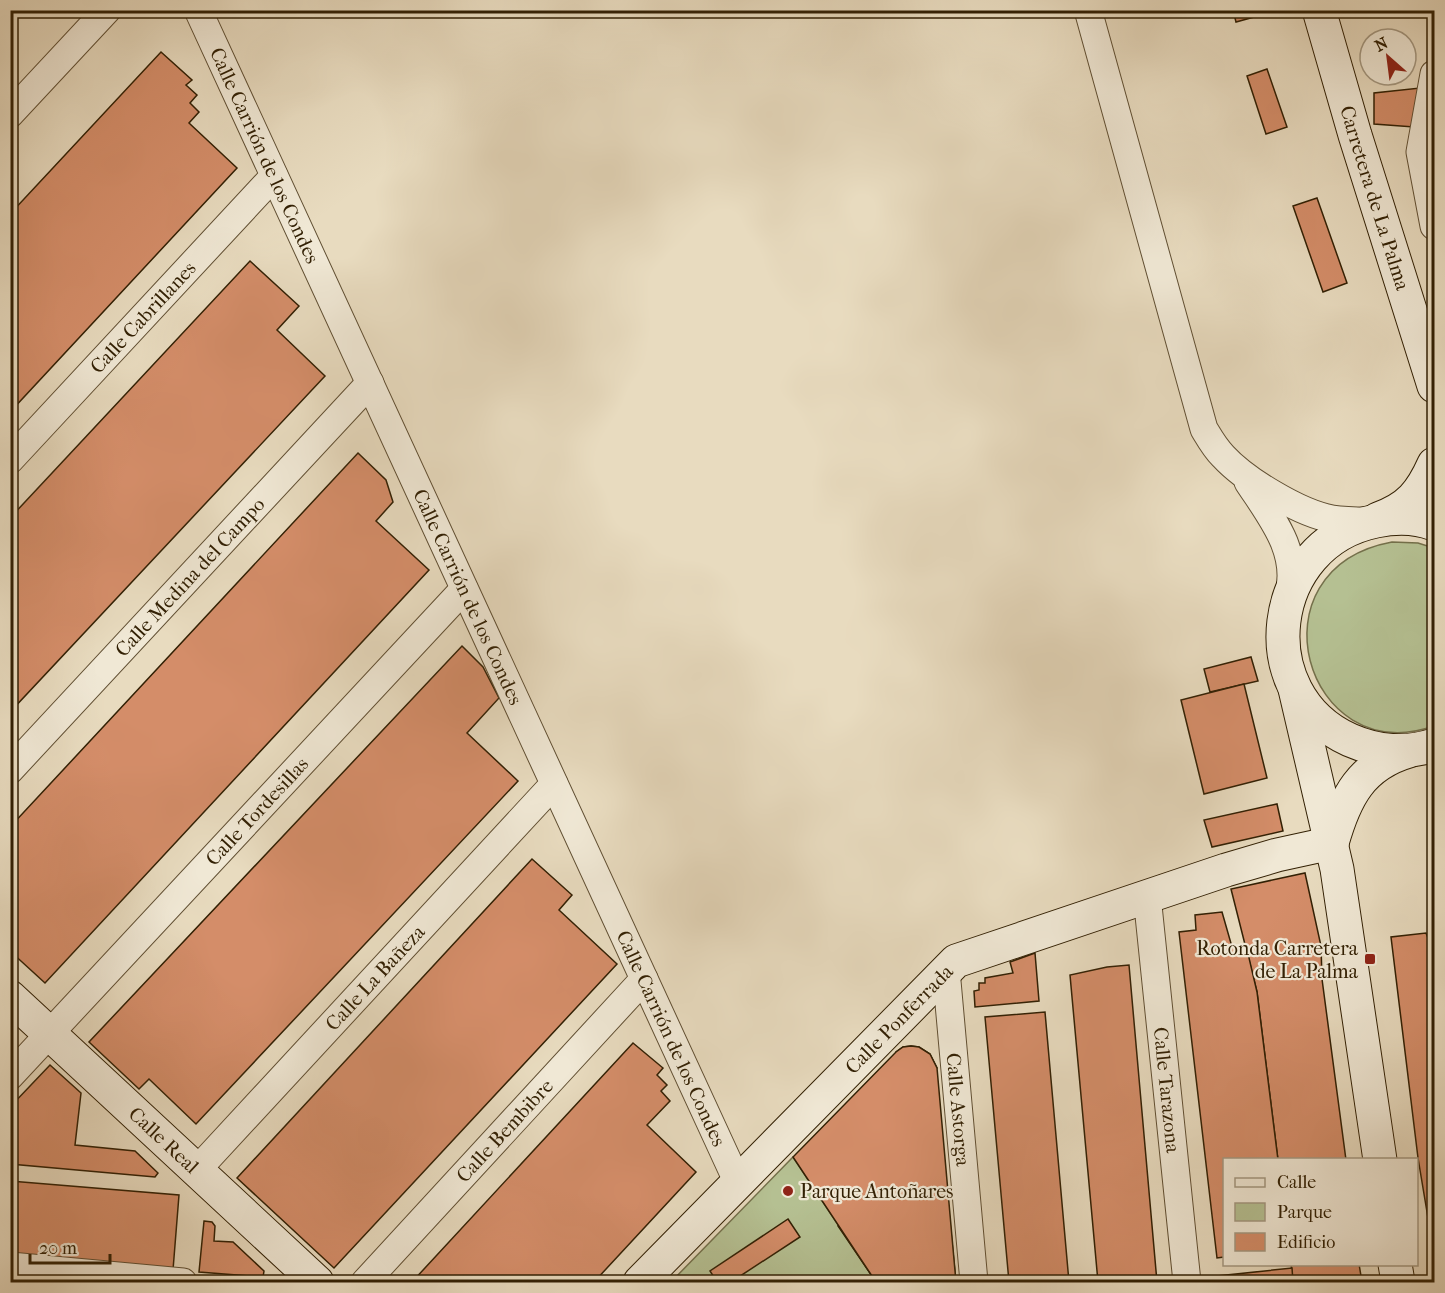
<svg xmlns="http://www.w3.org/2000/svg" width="1445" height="1293" viewBox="0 0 1445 1293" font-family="'IM FELL French Canon',serif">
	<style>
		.green { fill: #b5c092; stroke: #74704b; stroke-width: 1.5 }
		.building { fill: #d48d69; stroke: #322004; stroke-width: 1.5; fill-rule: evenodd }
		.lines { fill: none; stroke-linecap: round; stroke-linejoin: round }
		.street-casing { stroke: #604f33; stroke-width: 29 }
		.secondary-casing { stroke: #322004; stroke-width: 35 }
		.street { stroke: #f0e8d5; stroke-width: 27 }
		.secondary { stroke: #f0e8d5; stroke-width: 33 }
		.poi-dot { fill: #8f2418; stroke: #f0e8d5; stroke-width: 2 }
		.labels { text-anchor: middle; stroke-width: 4.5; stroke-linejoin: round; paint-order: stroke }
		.street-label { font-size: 20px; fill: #322004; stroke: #f0e8d5 }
		.poi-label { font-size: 20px; fill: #322004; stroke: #f0e8d5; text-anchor: end }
	</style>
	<rect width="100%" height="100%" fill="#e8dbbf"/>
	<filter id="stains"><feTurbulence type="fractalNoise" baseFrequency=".00333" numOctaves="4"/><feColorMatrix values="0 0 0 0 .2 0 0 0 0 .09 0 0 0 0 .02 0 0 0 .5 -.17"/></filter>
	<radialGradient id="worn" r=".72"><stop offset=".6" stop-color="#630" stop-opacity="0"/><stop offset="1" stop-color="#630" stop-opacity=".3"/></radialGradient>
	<g class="green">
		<path d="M 1392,542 L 1418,543 L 1434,548 L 1434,726 C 1305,771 1247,569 1392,542 Z"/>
		<path d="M 793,1157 L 876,1282 L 671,1282 Z"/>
	</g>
	<g class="building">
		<path d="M 1233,10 L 1269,10 L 1269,13 L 1236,22 Z"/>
		<path d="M 161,52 L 192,80 L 186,85 L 197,95 L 190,103 L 199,112 L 189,123 L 237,168 L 10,412 L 10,214 Z"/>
		<path d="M 1267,69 L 1287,127 L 1266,134 L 1247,76 Z"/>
		<path d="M 1420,88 L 1414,127 L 1374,124 L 1374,93 Z"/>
		<path d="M 1317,198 L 1347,283 L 1323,292 L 1293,206 Z"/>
		<path d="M 250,261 L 299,306 L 277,330 L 325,376 L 10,712 L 10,518 Z"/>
		<path d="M 358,453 L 386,480 L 393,502 L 376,521 L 429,570 L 45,983 L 10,951 L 10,827 Z"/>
		<path d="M 462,646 L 483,667 L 499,698 L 467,733 L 518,781 L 196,1124 L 149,1079 L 139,1089 L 89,1042 Z"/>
		<path d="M 1251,657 L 1258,681 L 1210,692 L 1204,669 Z"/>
		<path d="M 1244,684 L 1267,778 L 1204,794 L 1181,700 Z"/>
		<path d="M 1277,804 L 1283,831 L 1212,847 L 1204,820 Z"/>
		<path d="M 532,859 L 572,895 L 559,910 L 617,964 L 334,1268 L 237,1178 Z"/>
		<path d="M 1305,873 L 1321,946 L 1322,979 L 1346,1160 L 1278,1160 L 1257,992 L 1231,889 Z"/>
		<path d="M 1222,912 L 1232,947 L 1246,945 L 1257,992 L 1278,1160 L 1224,1160 L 1224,1257 L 1217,1258 L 1179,932 L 1196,930 L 1195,915 Z"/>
		<path d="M 1426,933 L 1434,954 L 1434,1254 L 1418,1158 L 1391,937 Z"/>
		<path d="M 1035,953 L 1039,1001 L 975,1007 L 974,991 L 979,990 L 979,983 L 985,983 L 985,978 L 1013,973 L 1010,962 Z"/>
		<path d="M 1129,965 L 1157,1282 L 1098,1282 L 1070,975 L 1107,967 Z"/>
		<path d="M 1045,1012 L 1069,1282 L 1009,1282 L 985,1017 Z"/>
		<path d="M 633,1043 L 663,1068 L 657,1075 L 667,1085 L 661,1091 L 670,1101 L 647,1125 L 696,1172 L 594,1282 L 412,1282 Z"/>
		<path d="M 911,1046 L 919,1047 L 930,1054 L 937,1068 L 922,1092 L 934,1102 L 926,1111 L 939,1133 L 942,1151 L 938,1171 L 927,1190 L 949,1212 L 956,1282 L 876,1282 L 838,1226 L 842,1217 L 838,1213 L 849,1199 L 841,1192 L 832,1180 L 824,1158 L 827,1133 L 835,1116 L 849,1102 L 861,1096 L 879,1091 L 878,1080 L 892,1082 L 896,1052 L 903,1047 ZM 883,1132 L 895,1137 L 901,1150 L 901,1156 L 895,1165 L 886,1169 L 879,1169 L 871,1166 L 866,1161 L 864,1149 L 870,1137 Z"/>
		<path d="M 911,1046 L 919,1047 L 930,1054 L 937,1068 L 956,1282 L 876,1282 L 793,1157 L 896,1052 L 903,1047 Z"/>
		<path d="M 50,1065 L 81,1093 L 75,1145 L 135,1151 L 158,1173 L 155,1177 L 10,1164 L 10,1107 Z"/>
		<path d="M 10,1181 L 179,1195 L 173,1270 L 10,1256 Z"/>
		<path d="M 788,1219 L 800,1237 L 731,1282 L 717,1282 L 710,1271 Z"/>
		<path d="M 204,1221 L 212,1222 L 215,1226 L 214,1241 L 233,1242 L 264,1271 L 263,1277 L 199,1272 Z"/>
		<path d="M 1291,1264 L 1359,1264 L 1362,1282 L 1293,1282 Z"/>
		<path d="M 1292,1268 L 1293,1282 L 1209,1282 L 1208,1277 Z"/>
	</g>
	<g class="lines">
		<defs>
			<g id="street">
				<path id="s1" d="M 198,10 L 738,1183"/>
				<path d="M 1088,10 L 1204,429 C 1210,439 1215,448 1223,456 C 1245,480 1299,513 1332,519 C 1344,521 1357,521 1369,521"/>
				<path d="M 1434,74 L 1420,152 L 1434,226"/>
				<path d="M 10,114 L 107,10"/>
				<path id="s2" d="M 10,460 L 274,176"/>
				<path d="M 1248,482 C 1271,517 1301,553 1288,597"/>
				<path id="s3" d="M 10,770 L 370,383"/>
				<path id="s4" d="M 1147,896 L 1187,1282"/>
				<path id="s5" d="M 946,970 L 974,1282"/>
				<path id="s6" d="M 10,1076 L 464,589"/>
				<path id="s7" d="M 197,1170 L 554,784"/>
				<path d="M 10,1266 L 183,1282"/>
				<path id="s8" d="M 365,1282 L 644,979"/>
			</g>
			<g id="secondary">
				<path id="s9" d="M 1319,10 L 1355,135 L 1434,386"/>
				<path d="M 1378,519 C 1409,508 1421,493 1434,464"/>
				<path d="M 1434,524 C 1416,517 1395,517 1376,521 C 1267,543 1248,694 1350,740 C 1377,752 1407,754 1434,745"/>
				<path d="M 1295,689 L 1337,869 L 1380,1160"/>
				<path d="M 1332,843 C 1345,797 1361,765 1409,751"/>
				<path id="s10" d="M 10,997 L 317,1282"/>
				<path d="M 1395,1264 L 1398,1282"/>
				<path id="s11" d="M 640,1282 L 956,961 L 1226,870 L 1277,855 L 1332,843"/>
			</g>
		</defs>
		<use href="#street" class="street-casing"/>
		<use href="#secondary" class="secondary-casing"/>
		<use href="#street" class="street"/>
		<use href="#secondary" class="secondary"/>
	</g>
	<g class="poi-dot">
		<rect x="1364" y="953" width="12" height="12" rx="3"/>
		<circle cx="788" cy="1191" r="6"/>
	</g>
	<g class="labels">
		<g class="street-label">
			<text dy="7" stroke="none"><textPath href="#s1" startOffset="160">Calle Carrión de los Condes</textPath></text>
			<text dy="7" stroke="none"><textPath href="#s9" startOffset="196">Carretera de La Palma</textPath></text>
			<text dy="7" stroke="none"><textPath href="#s2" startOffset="195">Calle Cabrillanes</textPath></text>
			<text dy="7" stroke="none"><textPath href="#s3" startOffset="264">Calle Medina del Campo</textPath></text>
			<text dy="7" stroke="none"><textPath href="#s1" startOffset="646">Calle Carrión de los Condes</textPath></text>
			<text dy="7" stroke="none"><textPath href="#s6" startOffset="362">Calle Tordesillas</textPath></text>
			<text dy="7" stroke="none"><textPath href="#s7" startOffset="262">Calle La Bañeza</textPath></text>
			<text dy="7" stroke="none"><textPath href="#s11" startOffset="369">Calle Ponferrada</textPath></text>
			<text dy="7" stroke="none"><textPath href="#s1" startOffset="1132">Calle Carrión de los Condes</textPath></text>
			<text dy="7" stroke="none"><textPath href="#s4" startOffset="195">Calle Tarazona</textPath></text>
			<text dy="7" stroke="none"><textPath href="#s5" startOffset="140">Calle Astorga</textPath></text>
			<text dy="7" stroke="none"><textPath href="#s8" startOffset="206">Calle Bembibre</textPath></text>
			<text dy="7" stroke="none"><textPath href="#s10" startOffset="210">Calle Real</textPath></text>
		</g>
		<g class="poi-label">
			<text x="1358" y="955">Rotonda Carretera<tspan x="1358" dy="23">de La Palma</tspan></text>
			<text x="800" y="1198" text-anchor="start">Parque Antoñares</text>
		</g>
	</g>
	<rect width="1445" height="1293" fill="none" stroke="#e8dbbf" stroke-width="36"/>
	<rect x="12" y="12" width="1421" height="1269" fill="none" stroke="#322004" stroke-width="3"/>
	<rect x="18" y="18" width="1409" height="1257" fill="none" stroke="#322004" stroke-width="1.5"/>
	<rect x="1223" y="1158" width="195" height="108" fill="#f0e8d5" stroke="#a49881" stroke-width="1.5"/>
	<rect x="1235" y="1178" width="30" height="9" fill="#f0e8d5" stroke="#a49881" stroke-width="1.5"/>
	<text x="1277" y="1188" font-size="18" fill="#322004">Calle</text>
	<rect x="1235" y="1203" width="30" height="18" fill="#b5c092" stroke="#a49881" stroke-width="1.5"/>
	<text x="1277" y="1218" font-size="18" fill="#322004">Parque</text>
	<rect x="1235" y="1233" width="30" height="18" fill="#d48d69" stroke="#a49881" stroke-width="1.5"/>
	<text x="1277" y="1248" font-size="18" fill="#322004">Edificio</text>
	<g transform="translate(1388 57) rotate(332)"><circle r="28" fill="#f0e8d5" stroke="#a49881" stroke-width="1.5"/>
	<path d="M0-4.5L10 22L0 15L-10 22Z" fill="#8f2418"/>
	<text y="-9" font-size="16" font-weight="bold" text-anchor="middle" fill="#322004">N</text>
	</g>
	<path d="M30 1254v9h80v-9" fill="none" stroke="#322004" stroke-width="3"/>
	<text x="39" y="1254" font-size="18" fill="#322004" stroke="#f0e8d5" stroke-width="4.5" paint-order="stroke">20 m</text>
	<rect width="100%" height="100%" filter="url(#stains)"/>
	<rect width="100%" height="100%" fill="url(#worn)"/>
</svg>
